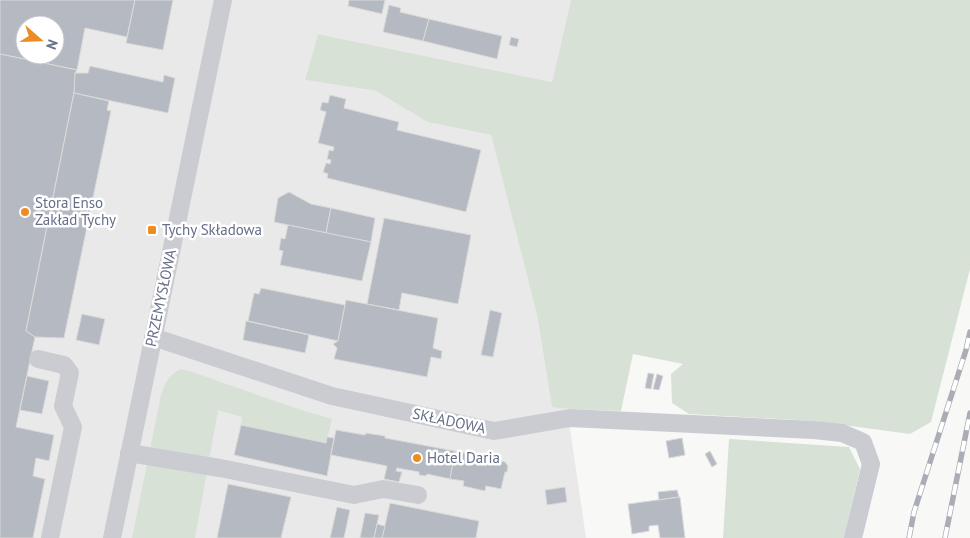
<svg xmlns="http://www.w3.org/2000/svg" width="970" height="538" viewBox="0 0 970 538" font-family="'PT Sans',sans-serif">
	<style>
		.built { fill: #e9e9e9; fill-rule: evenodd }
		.green { fill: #d8e1d6 }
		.building { fill: #b5b9c2; stroke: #dadad8; fill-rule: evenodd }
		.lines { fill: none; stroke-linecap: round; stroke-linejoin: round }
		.minor { stroke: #cbccd1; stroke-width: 18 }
		.rail-casing { stroke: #aaadb5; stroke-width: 5.5 }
		.rail { stroke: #fff; stroke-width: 4; stroke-dasharray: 11; stroke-linecap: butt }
		.poi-dot { fill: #ed8d21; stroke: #fff; stroke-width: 2 }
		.labels { text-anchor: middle; stroke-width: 5; stroke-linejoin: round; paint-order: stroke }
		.poi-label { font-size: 15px; fill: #666f89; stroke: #fff; text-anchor: start }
		.street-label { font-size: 15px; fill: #666f89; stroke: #fff }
	</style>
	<rect width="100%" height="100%" fill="#f8f9f6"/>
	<path class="built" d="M 0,0 L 571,0 L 552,82 L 318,34 L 305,80 L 376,91 L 427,122 L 491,135 L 537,315 L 552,406 L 569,409 L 570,428 L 586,538 L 0,538 ZM 25,25 L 55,25 L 55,55 L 25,55 Z"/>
	<g class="green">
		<path d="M 571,0 L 970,0 L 970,269 L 931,422 L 910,434 L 813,421 L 689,414 L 672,403 L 671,374 L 683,364 L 633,354 L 621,411 L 569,409 L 552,407 L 537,315 L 491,135 L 427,122 L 376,91 L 305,80 L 318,34 L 552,82 Z"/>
		<path d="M 181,369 L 192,372 L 298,409 L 332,419 L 326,443 L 241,425 L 242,417 L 218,410 L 195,538 L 132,538 L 161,395 C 165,383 169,374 181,369 Z"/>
		<path d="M 729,439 L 849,447 L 860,469 L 844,538 L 723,538 Z"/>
	</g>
	<g class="building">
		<path d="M 0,0 L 135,0 L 127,37 L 85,28 L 77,70 L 0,54 ZM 25,25 L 55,25 L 55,55 L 25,55 Z"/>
		<path d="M 135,0 L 173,0 L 163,50 L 126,43 Z"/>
		<path d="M 349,0 L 385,0 L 382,14 L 348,6 Z"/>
		<path d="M 389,5 L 401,8 L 400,12 L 429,19 L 423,41 L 383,32 Z"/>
		<path d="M 429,19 L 502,36 L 497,59 L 423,41 Z"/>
		<path d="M 511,37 L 519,39 L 517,47 L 509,45 Z"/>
		<path d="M 0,54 L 77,70 L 75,73 L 75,88 L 26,331 L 35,337 L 16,427 L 54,435 L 49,461 L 36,458 L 33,476 L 45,479 L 33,538 L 0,538 Z"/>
		<path d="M 90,66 L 163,82 L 164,75 L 175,78 L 168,113 L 74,93 L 75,73 L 88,73 Z"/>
		<path d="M 74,93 L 109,101 L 107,110 L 111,111 L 64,338 L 35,337 L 26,331 Z"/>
		<path d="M 330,95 L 346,99 L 344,108 L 399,122 L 397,130 L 481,150 L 466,212 L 327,178 L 328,174 L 323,172 L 326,163 L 330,164 L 331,160 L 327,159 L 329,150 L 333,151 L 334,147 L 318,143 L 326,112 L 320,110 L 322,102 L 328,103 Z"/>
		<path d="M 289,192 L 311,204 L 331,208 L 326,233 L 274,222 L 278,198 Z"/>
		<path d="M 331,208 L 375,218 L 371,242 L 326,233 Z"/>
		<path d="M 384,218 L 471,235 L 458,304 L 402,293 L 399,310 L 367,304 Z"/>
		<path d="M 288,225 L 371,242 L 362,281 L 280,265 L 283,251 L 279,250 L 281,238 L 285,239 Z"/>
		<path d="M 261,288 L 345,305 L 338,341 L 248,321 L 254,293 L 259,294 Z"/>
		<path d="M 346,300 L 438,318 L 433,348 L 442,351 L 441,359 L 431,357 L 427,377 L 334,359 L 337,348 L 333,344 L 338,341 Z"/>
		<path d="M 490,310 L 502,313 L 493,357 L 481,355 Z"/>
		<path d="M 82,314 L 105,319 L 99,345 L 76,340 Z"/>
		<path d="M 246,321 L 309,335 L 305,353 L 243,340 Z"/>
		<path d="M 648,373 L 654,374 L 651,389 L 645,388 Z"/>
		<path d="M 657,374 L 663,376 L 659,390 L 653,389 Z"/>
		<path d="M 27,376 L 49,381 L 42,414 L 20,410 Z"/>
		<path d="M 241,425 L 326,443 L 327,437 L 334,438 L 327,476 L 234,455 Z"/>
		<path d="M 336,430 L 365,435 L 366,433 L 385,436 L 385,438 L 455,451 L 450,479 L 427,474 L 426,476 L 419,475 L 419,472 L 397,468 L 396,471 L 402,472 L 399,482 L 384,479 L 387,466 L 331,455 Z"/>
		<path d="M 682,438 L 685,455 L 669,458 L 666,441 Z"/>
		<path d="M 455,451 L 505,462 L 508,466 L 507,472 L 505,472 L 501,489 L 486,486 L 485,491 L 463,486 L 464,481 L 450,479 Z"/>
		<path d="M 710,451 L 717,464 L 712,467 L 705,454 Z"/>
		<path d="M 228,484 L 291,497 L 281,538 L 217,538 Z"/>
		<path d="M 565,487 L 567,502 L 547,505 L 545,490 Z"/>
		<path d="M 677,490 L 679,497 L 659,500 L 658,492 Z"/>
		<path d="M 680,497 L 685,538 L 660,538 L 658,525 L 649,526 L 649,531 L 632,534 L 628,504 Z"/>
		<path d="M 390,503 L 479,521 L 476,538 L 382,538 Z"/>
		<path d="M 337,507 L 350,510 L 344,538 L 330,538 Z"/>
		<path d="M 365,513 L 379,515 L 374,538 L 360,538 Z"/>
		<path d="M 377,524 L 385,526 L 382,538 L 374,538 Z"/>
	</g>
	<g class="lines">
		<g class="minor">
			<path d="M 153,337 L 332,396 L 494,431 L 570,418 L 814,430 L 842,433 L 863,442 L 871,464 L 853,538"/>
			<path d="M 38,359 L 64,365 L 70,373 L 63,406 L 73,427 L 50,538"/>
			<path d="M 129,453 L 220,468 L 354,495 L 383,489 L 418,495"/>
			<path d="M 112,538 L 223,0"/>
		</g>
		<defs>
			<g id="rail">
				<path d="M 909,538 L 914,512 L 966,350 L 970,332"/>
				<path d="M 945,538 L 970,413"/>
			</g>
		</defs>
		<use href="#rail" class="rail-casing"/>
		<use href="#rail" class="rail"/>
	</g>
	<g class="poi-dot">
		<circle cx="25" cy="212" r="5"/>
		<rect x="147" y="225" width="10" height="10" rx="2.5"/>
		<circle cx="417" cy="458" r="5"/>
	</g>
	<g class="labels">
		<g class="poi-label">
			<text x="35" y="208">Stora Enso<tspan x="35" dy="17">Zakład Tychy</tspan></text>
			<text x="162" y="235">Tychy Składowa</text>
			<text x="427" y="463">Hotel Daria</text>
		</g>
		<g class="street-label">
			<text transform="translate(161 298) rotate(-78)" y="5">PRZEMYSŁOWA</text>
			<text transform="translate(449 421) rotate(12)" y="5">SKŁADOWA</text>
		</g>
	</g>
	<g transform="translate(40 40) rotate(110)"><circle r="24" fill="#ffffff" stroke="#c2c5d0"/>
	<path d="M0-4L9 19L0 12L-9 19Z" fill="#ed8d21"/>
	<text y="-8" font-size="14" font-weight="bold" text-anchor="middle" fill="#666f89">N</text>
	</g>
</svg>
